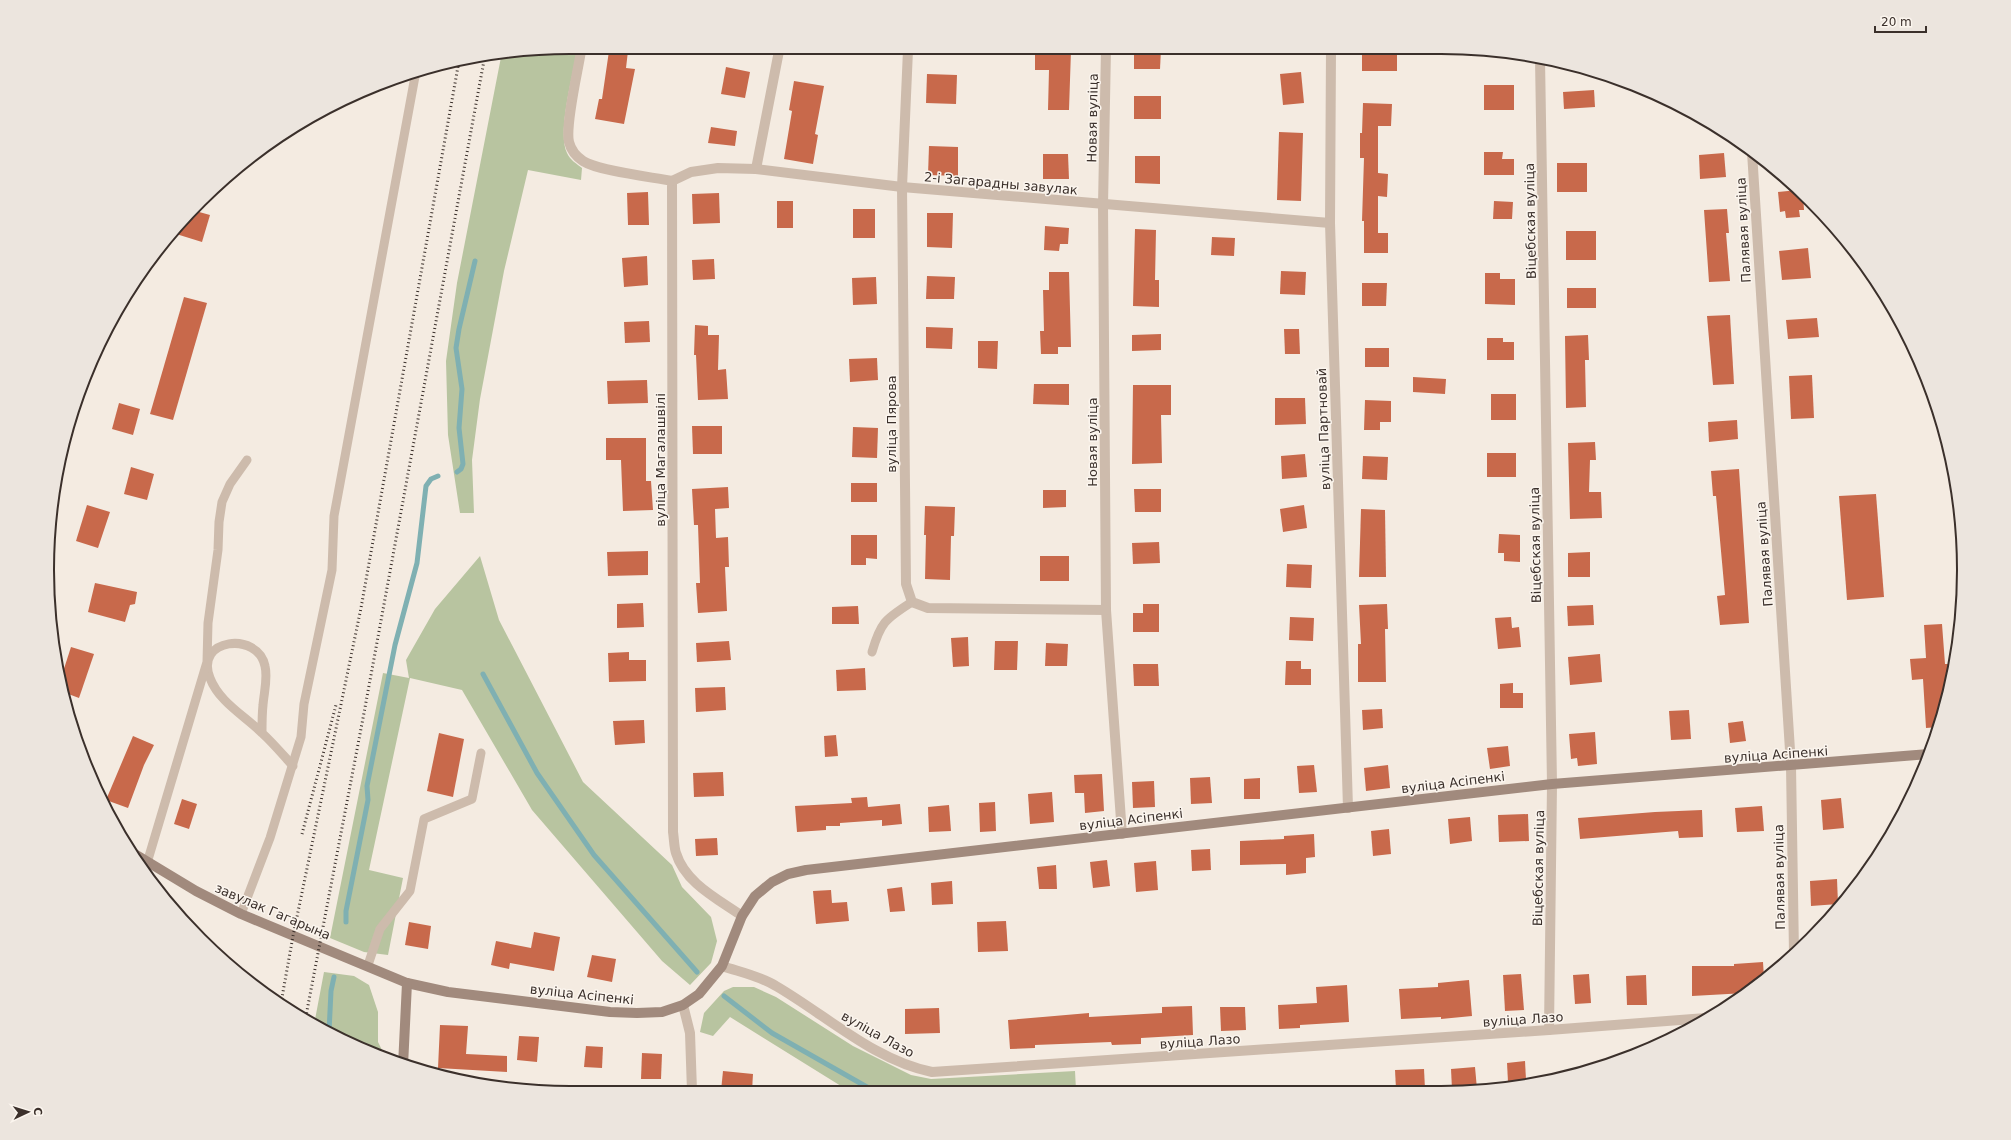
<svg xmlns="http://www.w3.org/2000/svg" width="2011" height="1140" viewBox="0 0 2011 1140" font-family="'DejaVu Sans',sans-serif">
	<style>
		.green { fill: #b8c4a0 }
		.lines { fill: none; stroke-linecap: round; stroke-linejoin: round }
		.stream { stroke: #7fb0b2; stroke-width: 5 }
		.building { fill: #c8694b }
		.lane { stroke: #cdbbac; stroke-width: 9 }
		.street { stroke: #cdbbac; stroke-width: 10 }
		.secondary { stroke: #a18a7d; stroke-width: 10 }
		.rail { stroke: #3b302b; stroke-width: 3; stroke-dasharray: 1 3; stroke-linecap: butt }
		.labels { text-anchor: middle; stroke-width: 3; stroke-linejoin: round; paint-order: stroke }
		.street-label { font-size: 13px; fill: #3b302b; stroke: #fbf5ee }
		.rim { fill: none; stroke: #3b302b; stroke-width: 2 }
	</style>
	<rect width="100%" height="100%" fill="#f4ebe1"/>
	<g class="green">
		<path d="M 577,51 C 573,75 557,133 567,153 C 570,160 577,164 582,168 L 581,180 L 528,170 L 504,271 L 480,399 L 472,460 L 474,513 L 460,513 L 448,435 L 446,361 L 457,283 L 502,52 Z"/>
		<path d="M 480,556 L 499,620 L 583,782 L 672,865 L 682,887 L 711,917 L 717,941 L 711,963 L 690,985 L 662,961 L 532,810 L 462,690 L 410,678 L 369,870 L 403,878 L 388,955 L 364,952 L 330,938 L 383,673 L 409,678 L 406,660 L 435,609 Z"/>
		<path d="M 324,972 L 354,976 L 369,985 L 378,1012 L 378,1042 L 386,1058 L 314,1025 Z"/>
		<path d="M 733,987 L 754,987 L 776,997 L 853,1046 L 911,1075 L 931,1079 L 1075,1071 L 1076,1090 L 849,1091 L 730,1017 L 713,1036 L 700,1032 L 704,1013 L 724,991 Z"/>
	</g>
	<g class="lines">
		<g class="stream">
			<path d="M 457,472 L 461,469 L 463,464 L 459,428 L 462,389 L 456,348 L 459,329 L 475,261"/>
			<path d="M 483,674 L 537,773 L 594,855 L 697,972"/>
			<path d="M 346,922 L 346,911 L 368,800 L 367,786 L 395,645 L 417,563 L 426,486 L 431,479 L 438,476"/>
			<path d="M 724,996 L 772,1033 L 874,1091"/>
			<path d="M 329,1032 L 331,991 L 334,977"/>
		</g>
	</g>
	<g class="building">
		<path d="M 1134,49 L 1161,49 L 1160,69 L 1134,69 Z"/>
		<path d="M 1035,50 L 1071,50 L 1069,110 L 1048,110 L 1049,70 L 1035,70 Z"/>
		<path d="M 609,51 L 628,51 L 626,68 L 635,69 L 624,124 L 595,119 L 599,99 L 602,99 Z"/>
		<path d="M 1397,51 L 1397,71 L 1362,71 L 1362,52 Z"/>
		<path d="M 726,67 L 750,72 L 745,98 L 721,94 Z"/>
		<path d="M 1301,72 L 1304,103 L 1283,105 L 1280,74 Z"/>
		<path d="M 927,74 L 957,75 L 956,104 L 926,103 Z"/>
		<path d="M 794,81 L 824,86 L 815,134 L 818,135 L 813,164 L 784,159 L 792,111 L 789,110 Z"/>
		<rect x="1484" y="85" width="30" height="25"/>
		<path d="M 1594,90 L 1595,107 L 1564,109 L 1563,92 Z"/>
		<rect x="1134" y="96" width="27" height="23"/>
		<path d="M 1363,103 L 1392,104 L 1391,126 L 1378,126 L 1378,173 L 1388,174 L 1387,197 L 1378,196 L 1378,233 L 1388,233 L 1388,253 L 1364,253 L 1364,221 L 1362,221 L 1364,158 L 1360,158 L 1360,133 L 1362,133 Z"/>
		<path d="M 711,127 L 737,131 L 735,146 L 708,143 Z"/>
		<path d="M 1279,132 L 1303,133 L 1301,201 L 1277,200 Z"/>
		<path d="M 929,146 L 958,147 L 958,176 L 928,175 Z"/>
		<path d="M 1484,152 L 1503,152 L 1502,159 L 1514,159 L 1514,175 L 1484,175 Z"/>
		<path d="M 1724,153 L 1726,177 L 1700,179 L 1699,155 Z"/>
		<path d="M 1043,154 L 1068,154 L 1069,179 L 1043,179 Z"/>
		<path d="M 1135,156 L 1160,156 L 1160,184 L 1135,183 Z"/>
		<rect x="1557" y="163" width="30" height="29"/>
		<path d="M 1798,190 L 1803,195 L 1804,210 L 1799,210 L 1800,217 L 1786,218 L 1785,211 L 1780,212 L 1778,192 Z"/>
		<path d="M 648,192 L 649,225 L 628,225 L 627,193 Z"/>
		<path d="M 719,193 L 720,223 L 693,224 L 692,194 Z"/>
		<rect x="777" y="201" width="16" height="27"/>
		<path d="M 1494,201 L 1513,202 L 1512,219 L 1493,219 Z"/>
		<rect x="853" y="209" width="22" height="29"/>
		<path d="M 1727,209 L 1729,233 L 1726,233 L 1730,281 L 1709,282 L 1704,210 Z"/>
		<path d="M 192,210 L 210,215 L 202,242 L 173,233 Z"/>
		<path d="M 927,213 L 953,213 L 952,248 L 927,247 Z"/>
		<path d="M 1045,226 L 1069,228 L 1068,244 L 1060,244 L 1059,251 L 1044,250 Z"/>
		<path d="M 1135,229 L 1156,230 L 1155,280 L 1159,280 L 1159,307 L 1133,306 Z"/>
		<rect x="1566" y="231" width="30" height="29"/>
		<path d="M 1212,237 L 1235,238 L 1234,256 L 1211,255 Z"/>
		<path d="M 1808,248 L 1811,278 L 1782,280 L 1779,251 Z"/>
		<path d="M 647,256 L 648,285 L 624,287 L 622,258 Z"/>
		<path d="M 714,259 L 715,279 L 693,280 L 692,260 Z"/>
		<path d="M 1281,271 L 1306,272 L 1305,295 L 1280,294 Z"/>
		<path d="M 1049,272 L 1069,272 L 1071,347 L 1058,347 L 1058,354 L 1041,354 L 1040,331 L 1044,331 L 1043,290 L 1049,290 Z"/>
		<path d="M 1485,273 L 1500,273 L 1500,279 L 1515,279 L 1515,305 L 1485,304 Z"/>
		<path d="M 927,276 L 955,277 L 954,299 L 926,299 Z"/>
		<path d="M 876,277 L 877,304 L 853,305 L 852,278 Z"/>
		<path d="M 1362,283 L 1387,283 L 1386,306 L 1362,306 Z"/>
		<rect x="1567" y="288" width="29" height="20"/>
		<path d="M 184,297 L 207,303 L 173,420 L 150,414 Z"/>
		<path d="M 1730,315 L 1734,384 L 1713,385 L 1707,316 Z"/>
		<path d="M 1817,318 L 1819,337 L 1788,339 L 1786,320 Z"/>
		<path d="M 649,321 L 650,342 L 625,343 L 624,322 Z"/>
		<path d="M 695,325 L 708,326 L 708,335 L 719,335 L 718,370 L 726,369 L 728,399 L 698,400 L 696,355 L 694,355 Z"/>
		<path d="M 926,327 L 953,328 L 952,349 L 926,348 Z"/>
		<path d="M 1284,329 L 1299,329 L 1300,354 L 1285,354 Z"/>
		<path d="M 1161,334 L 1161,350 L 1132,351 L 1132,335 Z"/>
		<path d="M 1588,335 L 1589,360 L 1585,360 L 1586,407 L 1566,408 L 1565,336 Z"/>
		<path d="M 1487,338 L 1503,338 L 1503,342 L 1514,342 L 1514,360 L 1487,360 Z"/>
		<path d="M 978,341 L 998,341 L 997,369 L 978,368 Z"/>
		<rect x="1365" y="348" width="24" height="19"/>
		<path d="M 877,358 L 878,380 L 850,382 L 849,359 Z"/>
		<path d="M 1812,375 L 1814,418 L 1791,419 L 1789,376 Z"/>
		<path d="M 1413,377 L 1446,379 L 1445,394 L 1413,392 Z"/>
		<path d="M 647,380 L 648,403 L 608,404 L 607,381 Z"/>
		<path d="M 1034,384 L 1069,384 L 1069,405 L 1033,404 Z"/>
		<path d="M 1133,385 L 1171,385 L 1171,415 L 1161,415 L 1162,463 L 1132,464 Z"/>
		<rect x="1491" y="394" width="25" height="26"/>
		<path d="M 1275,398 L 1305,398 L 1306,424 L 1275,425 Z"/>
		<path d="M 1365,400 L 1391,401 L 1391,422 L 1380,422 L 1380,430 L 1364,430 Z"/>
		<path d="M 119,403 L 140,409 L 133,435 L 112,429 Z"/>
		<path d="M 1737,420 L 1738,439 L 1709,442 L 1708,422 Z"/>
		<path d="M 692,426 L 722,426 L 722,454 L 693,454 Z"/>
		<path d="M 853,427 L 878,428 L 877,458 L 852,457 Z"/>
		<path d="M 606,438 L 646,438 L 646,481 L 651,481 L 653,510 L 623,511 L 621,460 L 606,460 Z"/>
		<path d="M 1595,442 L 1596,460 L 1590,460 L 1589,492 L 1601,492 L 1602,518 L 1570,519 L 1568,443 Z"/>
		<rect x="1487" y="453" width="29" height="24"/>
		<path d="M 1305,454 L 1307,477 L 1282,479 L 1281,456 Z"/>
		<path d="M 1363,456 L 1388,457 L 1387,480 L 1362,479 Z"/>
		<path d="M 131,467 L 154,474 L 147,500 L 124,494 Z"/>
		<path d="M 1739,469 L 1749,623 L 1720,625 L 1717,596 L 1725,595 L 1716,496 L 1713,496 L 1711,471 Z"/>
		<rect x="851" y="483" width="26" height="19"/>
		<path d="M 728,487 L 729,508 L 715,509 L 716,538 L 728,537 L 729,567 L 725,567 L 727,611 L 698,613 L 696,583 L 700,583 L 698,525 L 694,525 L 692,489 Z"/>
		<path d="M 1134,489 L 1161,489 L 1161,512 L 1135,512 Z"/>
		<path d="M 1043,490 L 1066,490 L 1066,507 L 1043,508 Z"/>
		<path d="M 1876,494 L 1884,597 L 1847,600 L 1839,496 Z"/>
		<path d="M 87,505 L 110,512 L 98,548 L 76,541 Z"/>
		<path d="M 1304,505 L 1307,528 L 1283,532 L 1280,509 Z"/>
		<path d="M 925,506 L 955,507 L 954,536 L 951,536 L 950,580 L 925,579 L 926,535 L 924,535 Z"/>
		<path d="M 1361,509 L 1385,510 L 1386,577 L 1359,577 Z"/>
		<path d="M 1499,534 L 1520,535 L 1520,562 L 1504,561 L 1504,553 L 1498,553 Z"/>
		<path d="M 851,535 L 877,535 L 877,559 L 866,558 L 866,565 L 851,565 Z"/>
		<path d="M 1159,542 L 1160,563 L 1133,564 L 1132,543 Z"/>
		<path d="M 648,551 L 648,575 L 608,576 L 607,552 Z"/>
		<path d="M 1590,552 L 1590,577 L 1568,577 L 1568,553 Z"/>
		<rect x="1040" y="556" width="29" height="25"/>
		<path d="M 1287,564 L 1312,565 L 1311,588 L 1286,587 Z"/>
		<path d="M 95,583 L 137,592 L 135,604 L 130,605 L 125,622 L 88,612 Z"/>
		<path d="M 643,603 L 644,627 L 617,628 L 617,604 Z"/>
		<path d="M 1143,604 L 1159,604 L 1159,632 L 1133,632 L 1133,613 L 1143,613 Z"/>
		<path d="M 1387,604 L 1388,629 L 1385,629 L 1386,682 L 1358,682 L 1358,644 L 1361,644 L 1359,605 Z"/>
		<path d="M 1593,605 L 1594,625 L 1568,626 L 1567,606 Z"/>
		<path d="M 858,606 L 859,624 L 832,624 L 832,607 Z"/>
		<path d="M 1290,617 L 1314,618 L 1313,641 L 1289,640 Z"/>
		<path d="M 1511,617 L 1512,628 L 1519,627 L 1521,647 L 1498,649 L 1495,618 Z"/>
		<path d="M 1942,624 L 1945,664 L 1954,664 L 1939,727 L 1926,728 L 1923,679 L 1912,680 L 1910,659 L 1926,658 L 1924,625 Z"/>
		<path d="M 968,637 L 969,666 L 953,667 L 951,638 Z"/>
		<path d="M 729,641 L 731,660 L 697,662 L 696,643 Z"/>
		<path d="M 995,641 L 1018,641 L 1017,670 L 994,670 Z"/>
		<path d="M 1046,643 L 1068,644 L 1067,666 L 1045,666 Z"/>
		<path d="M 71,647 L 94,654 L 79,698 L 63,692 L 60,681 Z"/>
		<path d="M 629,652 L 629,660 L 646,660 L 646,681 L 609,682 L 608,653 Z"/>
		<path d="M 1600,654 L 1602,682 L 1570,685 L 1568,657 Z"/>
		<path d="M 1286,661 L 1301,661 L 1301,669 L 1311,669 L 1311,685 L 1285,685 Z"/>
		<path d="M 1133,664 L 1158,664 L 1159,686 L 1134,686 Z"/>
		<path d="M 865,668 L 866,690 L 837,691 L 836,670 Z"/>
		<path d="M 1513,683 L 1513,693 L 1523,693 L 1523,708 L 1500,708 L 1500,684 Z"/>
		<path d="M 725,687 L 726,710 L 696,712 L 695,688 Z"/>
		<path d="M 1382,709 L 1383,728 L 1363,730 L 1362,710 Z"/>
		<path d="M 1689,710 L 1691,739 L 1671,740 L 1669,711 Z"/>
		<path d="M 644,720 L 645,743 L 615,745 L 613,721 Z"/>
		<path d="M 1743,721 L 1746,741 L 1730,743 L 1728,723 Z"/>
		<path d="M 1595,732 L 1597,764 L 1578,766 L 1577,758 L 1571,759 L 1569,734 Z"/>
		<path d="M 439,733 L 464,739 L 453,797 L 427,791 Z"/>
		<path d="M 836,735 L 838,756 L 825,757 L 824,736 Z"/>
		<path d="M 133,736 L 154,745 L 144,765 L 128,808 L 106,800 Z"/>
		<path d="M 1508,746 L 1510,766 L 1490,769 L 1487,748 Z"/>
		<path d="M 1314,765 L 1317,792 L 1299,793 L 1297,766 Z"/>
		<path d="M 1388,765 L 1390,788 L 1366,791 L 1364,768 Z"/>
		<path d="M 723,772 L 724,796 L 694,797 L 693,773 Z"/>
		<path d="M 1102,774 L 1104,811 L 1085,813 L 1084,793 L 1075,793 L 1074,775 Z"/>
		<path d="M 1210,777 L 1212,803 L 1191,804 L 1190,778 Z"/>
		<path d="M 1260,778 L 1260,799 L 1244,799 L 1244,779 Z"/>
		<path d="M 1154,781 L 1155,807 L 1133,808 L 1132,782 Z"/>
		<path d="M 1052,792 L 1054,822 L 1030,824 L 1028,794 Z"/>
		<path d="M 867,797 L 868,807 L 900,804 L 902,824 L 882,826 L 882,820 L 840,823 L 840,826 L 826,826 L 826,830 L 797,832 L 795,806 L 852,803 L 851,798 Z"/>
		<path d="M 1841,798 L 1844,828 L 1823,830 L 1821,800 Z"/>
		<path d="M 182,799 L 197,804 L 189,829 L 174,824 Z"/>
		<path d="M 995,802 L 996,831 L 980,832 L 979,803 Z"/>
		<path d="M 949,805 L 951,831 L 929,832 L 928,807 Z"/>
		<path d="M 1762,806 L 1764,831 L 1737,832 L 1735,808 Z"/>
		<path d="M 1702,810 L 1703,837 L 1679,838 L 1678,831 L 1580,839 L 1578,818 L 1655,812 Z"/>
		<path d="M 1528,814 L 1529,841 L 1499,842 L 1498,815 Z"/>
		<path d="M 1470,817 L 1472,841 L 1450,844 L 1448,819 Z"/>
		<path d="M 1389,829 L 1391,854 L 1373,856 L 1371,831 Z"/>
		<path d="M 1314,834 L 1315,857 L 1306,858 L 1306,873 L 1286,875 L 1286,864 L 1240,865 L 1240,841 L 1284,839 L 1284,836 Z"/>
		<path d="M 717,838 L 718,855 L 696,856 L 695,839 Z"/>
		<path d="M 1210,849 L 1211,870 L 1192,871 L 1191,850 Z"/>
		<path d="M 1107,860 L 1110,886 L 1093,888 L 1090,862 Z"/>
		<path d="M 1156,861 L 1158,890 L 1136,892 L 1134,863 Z"/>
		<path d="M 1056,865 L 1057,889 L 1039,889 L 1037,867 Z"/>
		<path d="M 1837,879 L 1838,904 L 1811,906 L 1810,881 Z"/>
		<path d="M 952,881 L 953,904 L 932,905 L 931,883 Z"/>
		<path d="M 902,887 L 905,911 L 890,912 L 887,889 Z"/>
		<path d="M 831,890 L 832,903 L 847,902 L 849,921 L 816,924 L 813,891 Z"/>
		<path d="M 1006,921 L 1008,951 L 978,952 L 977,922 Z"/>
		<path d="M 409,922 L 431,926 L 428,949 L 405,945 Z"/>
		<path d="M 534,932 L 560,937 L 554,971 L 510,963 L 509,969 L 491,965 L 496,941 L 531,948 Z"/>
		<path d="M 592,955 L 616,959 L 612,982 L 587,977 Z"/>
		<path d="M 1763,962 L 1764,978 L 1746,993 L 1692,996 L 1692,966 L 1734,966 L 1734,964 Z"/>
		<path d="M 1521,974 L 1524,1010 L 1505,1011 L 1503,975 Z"/>
		<path d="M 1589,974 L 1591,1003 L 1575,1004 L 1573,975 Z"/>
		<path d="M 1646,975 L 1647,1005 L 1627,1005 L 1626,976 Z"/>
		<path d="M 1469,980 L 1472,1016 L 1441,1019 L 1441,1017 L 1401,1019 L 1399,989 L 1438,987 L 1438,983 Z"/>
		<path d="M 1347,985 L 1349,1022 L 1300,1025 L 1300,1028 L 1279,1029 L 1278,1005 L 1317,1003 L 1316,987 Z"/>
		<path d="M 1192,1006 L 1193,1035 L 1141,1038 L 1141,1044 L 1112,1045 L 1111,1042 L 1035,1045 L 1035,1048 L 1010,1049 L 1008,1020 L 1089,1013 L 1089,1017 L 1162,1013 L 1162,1007 Z"/>
		<path d="M 1220,1007 L 1245,1007 L 1246,1030 L 1221,1031 Z"/>
		<path d="M 939,1008 L 940,1033 L 905,1034 L 905,1009 Z"/>
		<path d="M 440,1025 L 468,1026 L 466,1054 L 507,1056 L 507,1072 L 438,1068 Z"/>
		<path d="M 519,1036 L 539,1037 L 537,1062 L 517,1060 Z"/>
		<path d="M 586,1046 L 603,1047 L 602,1068 L 584,1067 Z"/>
		<path d="M 642,1053 L 662,1054 L 661,1079 L 641,1079 Z"/>
		<path d="M 1525,1061 L 1526,1080 L 1508,1082 L 1507,1063 Z"/>
		<path d="M 1475,1067 L 1477,1089 L 1452,1089 L 1451,1069 Z"/>
		<path d="M 1424,1069 L 1425,1089 L 1396,1089 L 1395,1070 Z"/>
		<path d="M 723,1071 L 753,1074 L 752,1091 L 721,1091 Z"/>
	</g>
	<g class="lines">
		<g class="lane">
			<path d="M 872,652 C 881,621 886,619 912,602"/>
			<path d="M 262,732 C 262,723 262,714 263,705 C 264,692 268,679 265,666 C 258,631 194,638 210,678 C 219,702 245,716 262,733 C 273,743 283,755 293,766"/>
			<path d="M 147,863 L 207,662 L 208,623 L 218,550 L 219,522 L 222,502 L 230,484 L 247,460"/>
			<path d="M 241,914 L 270,838 L 301,737 L 304,704 L 332,570 L 334,516 L 416,71"/>
			<path d="M 368,965 L 380,929 L 410,891 L 424,819 L 472,799 L 481,753"/>
		</g>
		<g class="street">
			<path d="M 1106,49 L 1103,205 L 1106,610 L 1122,834"/>
			<path d="M 1331,49 L 1330,223 L 1348,808"/>
			<path d="M 908,50 L 902,187 L 906,584 L 912,602 L 928,608 L 1106,610"/>
			<path d="M 581,51 C 578,71 565,125 569,142 C 571,150 577,157 583,161 C 598,171 652,177 672,181 L 673,832 C 674,838 674,847 676,853 C 685,883 718,899 742,916"/>
			<path d="M 1540,59 L 1552,784 L 1549,1030"/>
			<path d="M 1752,152 L 1791,766 L 1794,954"/>
			<path d="M 756,169 L 779,51"/>
			<path d="M 672,181 L 691,172 L 718,168 L 756,169 L 902,187 L 1330,223"/>
			<path d="M 722,966 C 740,972 760,976 776,986 C 826,1015 875,1061 932,1072 L 1549,1030 L 1706,1018"/>
			<path d="M 683,1005 L 690,1033 L 692,1091"/>
		</g>
		<g class="secondary">
			<path d="M 133,853 L 196,891 L 241,914 L 407,983 L 448,992 L 610,1012 L 637,1013 L 662,1012 L 683,1005 L 699,994 L 722,966 L 742,916 L 755,896 L 772,882 L 788,874 L 806,870 L 1552,784 L 1929,754"/>
			<path d="M 403,1066 L 407,983"/>
		</g>
		<g class="rail">
			<path d="M 302,834 L 336,705"/>
			<path d="M 281,1003 L 293,936 L 361,608 L 459,61"/>
			<path d="M 305,1021 L 364,713 L 485,55"/>
		</g>
	</g>
	<g class="labels">
		<g class="street-label">
			<text transform="translate(1092 118) rotate(-89)" y="5">Новая вуліца</text>
			<text transform="translate(1001 183) rotate(5)" y="5">2-і Загарадны завулак</text>
			<text transform="translate(1530 221) rotate(-91)" y="5">Віцебская вуліца</text>
			<text transform="translate(1743 230) rotate(-93)" y="5">Палявая вуліца</text>
			<text transform="translate(891 424) rotate(-90)" y="5">вуліца Пярова</text>
			<text transform="translate(1323 429) rotate(-92)" y="5">вуліца Партновай</text>
			<text transform="translate(1092 442) rotate(-90)" y="5">Новая вуліца</text>
			<text transform="translate(660 460) rotate(-90)" y="5">вуліца Магалашвілі</text>
			<text transform="translate(1535 545) rotate(-91)" y="5">Віцебская вуліца</text>
			<text transform="translate(1764 554) rotate(-94)" y="5">Палявая вуліца</text>
			<text transform="translate(1776 754) rotate(-4)" y="5">вуліца Асіпенкі</text>
			<text transform="translate(1453 782) rotate(-7)" y="5">вуліца Асіпенкі</text>
			<text transform="translate(1131 819) rotate(-7)" y="5">вуліца Асіпенкі</text>
			<text transform="translate(1538 868) rotate(-89)" y="5">Віцебская вуліца</text>
			<text transform="translate(1779 877) rotate(-91)" y="5">Палявая вуліца</text>
			<text transform="translate(273 911) rotate(23)" y="5">завулак Гагарына</text>
			<text transform="translate(582 994) rotate(6)" y="5">вуліца Асіпенкі</text>
			<text transform="translate(1523 1019) rotate(-4)" y="5">вуліца Лазо</text>
			<text transform="translate(878 1034) rotate(29)" y="5">вуліца Лазо</text>
			<text transform="translate(1200 1041) rotate(-4)" y="5">вуліца Лазо</text>
		</g>
	</g>
	<path d="M0 0H2011V1140H0ZM570 54H1441A516 516 0 0 1 1957 570V570A516 516 0 0 1 1441 1086H570A516 516 0 0 1 54 570V570A516 516 0 0 1 570 54Z" fill="#ece5de" fill-rule="evenodd"/>
	<path class="rim" d="M570 54H1441A516 516 0 0 1 1957 570V570A516 516 0 0 1 1441 1086H570A516 516 0 0 1 54 570V570A516 516 0 0 1 570 54Z"/>
	<g transform="translate(28 1112) rotate(86)" stroke="#fbf5ee" stroke-width="3" paint-order="stroke">
	<path d="M0-3L7 15L0 10L-7 15Z" fill="#3b302b"/>
	<text y="-6" font-size="11" font-weight="bold" text-anchor="middle" fill="#3b302b">С</text>
	</g>
	<path d="M1875 26v6h51v-6" fill="none" stroke="#3b302b" stroke-width="2"/>
	<text x="1881" y="26" font-size="12" fill="#3b302b" stroke="#fbf5ee" stroke-width="3" paint-order="stroke">20 m</text>
</svg>
